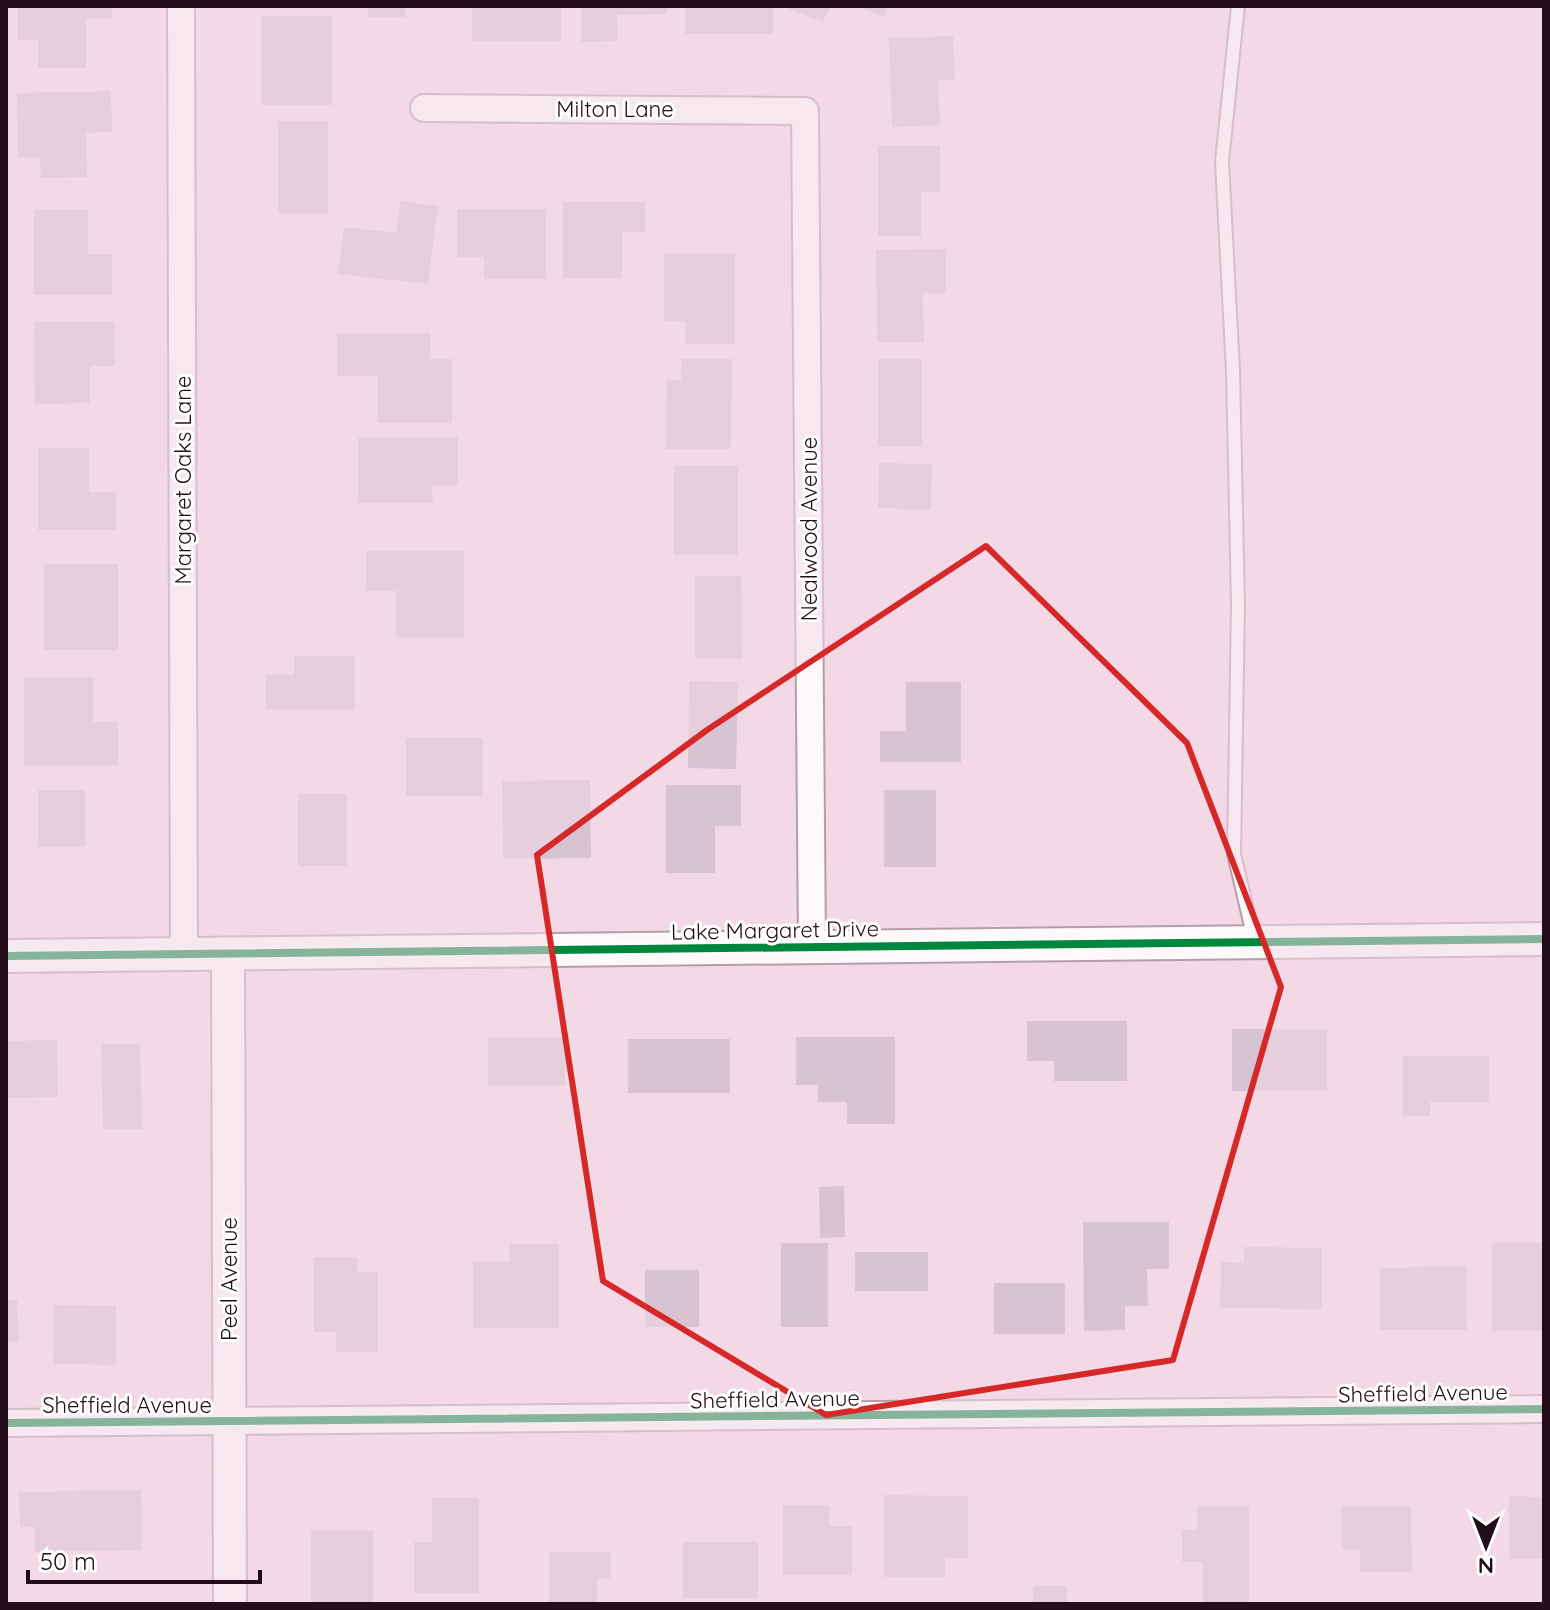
<svg xmlns="http://www.w3.org/2000/svg" width="1550" height="1610" viewBox="0 0 1550 1610" font-family="Quicksand,sans-serif">
	<style>
		.building { fill: #d7c3d1 }
		.lines { fill: none; stroke-linecap: round; stroke-linejoin: round }
		.service-casing { stroke: #b49ea9; stroke-width: 16 }
		.minor-casing { stroke: #b49ea9; stroke-width: 30 }
		.tertiary-casing { stroke: #b49ea9; stroke-width: 36 }
		.service { stroke: #fdf9fb; stroke-width: 12 }
		.minor { stroke: #fdf9fb; stroke-width: 26 }
		.tertiary { stroke: #fdf9fb; stroke-width: 32 }
		.cycleway-casing { stroke: #fefefe; stroke-width: 13 }
		.cycleway { stroke: #00873e; stroke-width: 8 }
		.marked { fill: none; stroke: #d62828; stroke-width: 6; stroke-linejoin: round }
		.labels { text-anchor: middle; stroke-width: 6; stroke-linejoin: round; paint-order: stroke }
		.street-label { font-size: 22px; fill: #220d18; stroke: #fefefe }
	</style>
	<rect width="100%" height="100%" fill="#f3d9e5"/>
	<g class="building">
		<path d="M 18,6 L 112,6 L 112,19 L 86,19 L 86,68 L 38,68 L 38,40 L 18,40 Z"/>
		<rect x="368" y="6" width="37" height="11"/>
		<rect x="472" y="6" width="89" height="35"/>
		<path d="M 581,6 L 667,6 L 667,14 L 617,15 L 618,41 L 581,42 Z"/>
		<rect x="685" y="6" width="88" height="28"/>
		<path d="M 790,6 L 830,6 L 823,22 L 789,9 Z"/>
		<path d="M 857,6 L 888,6 L 883,17 Z"/>
		<rect x="261" y="16" width="71" height="89"/>
		<path d="M 953,36 L 955,80 L 938,80 L 940,125 L 892,127 L 889,38 Z"/>
		<path d="M 111,91 L 112,132 L 86,133 L 87,177 L 41,178 L 40,157 L 18,158 L 17,93 Z"/>
		<rect x="278" y="121" width="50" height="92"/>
		<path d="M 878,146 L 940,146 L 940,192 L 921,192 L 921,236 L 878,236 Z"/>
		<path d="M 400,201 L 438,206 L 428,284 L 338,274 L 344,227 L 396,233 Z"/>
		<path d="M 563,202 L 645,202 L 645,232 L 622,232 L 622,278 L 563,278 Z"/>
		<path d="M 457,209 L 546,209 L 546,279 L 484,279 L 484,257 L 457,257 Z"/>
		<path d="M 34,210 L 88,210 L 88,254 L 112,254 L 112,295 L 34,295 Z"/>
		<path d="M 946,249 L 946,293 L 923,293 L 924,342 L 877,342 L 876,250 Z"/>
		<path d="M 664,253 L 735,253 L 735,344 L 685,344 L 685,321 L 664,321 Z"/>
		<path d="M 34,322 L 114,322 L 115,366 L 90,366 L 90,403 L 35,404 Z"/>
		<path d="M 337,333 L 430,333 L 430,359 L 452,359 L 452,423 L 378,423 L 378,376 L 337,376 Z"/>
		<path d="M 682,359 L 732,359 L 731,449 L 666,449 L 667,380 L 681,380 Z"/>
		<rect x="878" y="359" width="44" height="87"/>
		<path d="M 458,437 L 458,485 L 432,485 L 433,503 L 358,503 L 358,438 Z"/>
		<path d="M 38,448 L 89,448 L 89,492 L 116,492 L 116,530 L 38,530 Z"/>
		<path d="M 879,463 L 932,464 L 931,510 L 878,508 Z"/>
		<rect x="674" y="466" width="64" height="89"/>
		<path d="M 366,551 L 464,551 L 464,637 L 396,637 L 396,591 L 366,591 Z"/>
		<rect x="44" y="564" width="74" height="86"/>
		<path d="M 695,576 L 741,576 L 742,659 L 695,659 Z"/>
		<path d="M 294,656 L 355,656 L 355,709 L 266,709 L 266,675 L 294,675 Z"/>
		<path d="M 24,677 L 93,677 L 93,722 L 118,722 L 118,765 L 24,765 Z"/>
		<path d="M 689,681 L 738,682 L 736,769 L 688,768 Z"/>
		<path d="M 906,682 L 961,682 L 961,762 L 880,762 L 880,731 L 906,731 Z"/>
		<rect x="406" y="738" width="77" height="58"/>
		<path d="M 590,780 L 591,858 L 503,859 L 502,781 Z"/>
		<path d="M 666,785 L 741,785 L 741,826 L 715,826 L 715,873 L 666,873 Z"/>
		<rect x="38" y="790" width="47" height="57"/>
		<rect x="884" y="790" width="52" height="77"/>
		<rect x="298" y="794" width="49" height="72"/>
		<path d="M 1027,1021 L 1127,1021 L 1127,1081 L 1054,1081 L 1054,1061 L 1027,1061 Z"/>
		<rect x="1232" y="1029" width="95" height="62"/>
		<rect x="488" y="1037" width="77" height="48"/>
		<path d="M 796,1037 L 895,1037 L 895,1124 L 847,1124 L 847,1102 L 818,1102 L 818,1085 L 796,1085 Z"/>
		<rect x="628" y="1039" width="102" height="54"/>
		<path d="M 57,1040 L 58,1097 L 6,1098 L 6,1041 Z"/>
		<path d="M 101,1044 L 140,1044 L 142,1129 L 103,1129 Z"/>
		<path d="M 1403,1056 L 1489,1056 L 1489,1102 L 1430,1102 L 1430,1116 L 1403,1116 Z"/>
		<path d="M 844,1186 L 845,1237 L 820,1238 L 819,1187 Z"/>
		<path d="M 1083,1222 L 1169,1222 L 1169,1269 L 1147,1269 L 1148,1306 L 1125,1306 L 1125,1330 L 1084,1331 Z"/>
		<rect x="781" y="1243" width="47" height="84"/>
		<path d="M 1492,1243 L 1544,1243 L 1542,1331 L 1492,1331 Z"/>
		<path d="M 509,1244 L 559,1244 L 559,1328 L 473,1328 L 473,1261 L 509,1261 Z"/>
		<path d="M 1244,1247 L 1322,1248 L 1322,1309 L 1220,1308 L 1221,1262 L 1244,1263 Z"/>
		<rect x="855" y="1252" width="73" height="39"/>
		<path d="M 314,1257 L 357,1257 L 357,1272 L 378,1272 L 378,1352 L 336,1352 L 336,1332 L 314,1332 Z"/>
		<path d="M 1466,1266 L 1467,1330 L 1380,1330 L 1380,1268 Z"/>
		<rect x="645" y="1270" width="54" height="57"/>
		<rect x="994" y="1283" width="71" height="51"/>
		<path d="M 17,1300 L 19,1341 L 6,1341 L 6,1301 Z"/>
		<path d="M 54,1305 L 116,1306 L 116,1365 L 53,1364 Z"/>
		<path d="M 141,1490 L 142,1550 L 35,1552 L 35,1527 L 20,1527 L 19,1492 Z"/>
		<path d="M 884,1495 L 968,1496 L 968,1558 L 945,1558 L 945,1577 L 884,1577 Z"/>
		<path d="M 1509,1496 L 1544,1497 L 1544,1559 L 1509,1559 Z"/>
		<path d="M 432,1498 L 479,1498 L 479,1593 L 414,1593 L 414,1542 L 432,1542 Z"/>
		<path d="M 783,1505 L 829,1505 L 829,1526 L 852,1526 L 852,1575 L 783,1575 Z"/>
		<path d="M 1411,1506 L 1412,1572 L 1360,1572 L 1360,1549 L 1342,1549 L 1341,1507 Z"/>
		<path d="M 1197,1507 L 1249,1507 L 1249,1604 L 1203,1604 L 1203,1562 L 1182,1562 L 1182,1530 L 1197,1530 Z"/>
		<rect x="311" y="1531" width="62" height="73"/>
		<rect x="683" y="1542" width="75" height="56"/>
		<path d="M 549,1552 L 611,1552 L 611,1579 L 597,1579 L 597,1604 L 549,1604 Z"/>
		<rect x="1033" y="1586" width="34" height="18"/>
	</g>
	<g class="lines">
		<defs>
			<path id="service" d="M 1238,6 L 1222,162 L 1233,371 L 1238,604 L 1234,854 L 1254,939"/>
			<g id="minor">
				<path d="M 181,6 L 184,954"/>
				<path d="M 424,108 L 805,111 L 812,947"/>
				<path d="M 6,1423 L 1544,1409"/>
			</g>
			<g id="tertiary">
				<path d="M 228,954 L 230,1604"/>
				<path d="M 6,956 L 1544,939"/>
			</g>
		</defs>
		<use href="#service" class="service-casing"/>
		<use href="#minor" class="minor-casing"/>
		<use href="#tertiary" class="tertiary-casing"/>
		<use href="#service" class="service"/>
		<use href="#minor" class="minor"/>
		<use href="#tertiary" class="tertiary"/>
		<defs>
			<g id="cycleway">
				<path d="M 6,956 L 1544,939"/>
				<path d="M 6,1423 L 1544,1409"/>
			</g>
		</defs>
		<use href="#cycleway" class="cycleway-casing"/>
		<use href="#cycleway" class="cycleway"/>
	</g>
	<path d="M0 0H1550V1610H0ZM 986,546 L 1187,743 L 1281,987 L 1173,1360 L 826,1415 L 603,1281 L 537,855 L 707,730 Z" fill="#f3d9e5" fill-opacity=".55" fill-rule="evenodd"/>
	<path class="marked" d="M 986,546 L 1187,743 L 1281,987 L 1173,1360 L 826,1415 L 603,1281 L 537,855 L 707,730 Z"/>
	<g class="labels">
		<g class="street-label">
			<text x="615" y="117">Milton Lane</text>
			<text transform="translate(183 480) rotate(-90)" y="8">Margaret Oaks Lane</text>
			<text transform="translate(809 529) rotate(-90)" y="8">Nealwood Avenue</text>
			<text transform="translate(775 930) rotate(-1)" y="8">Lake Margaret Drive</text>
			<text transform="translate(229 1279) rotate(-90)" y="8">Peel Avenue</text>
			<text transform="translate(1423 1393) rotate(-1)" y="8">Sheffield Avenue</text>
			<text transform="translate(775 1399) rotate(-1)" y="8">Sheffield Avenue</text>
			<text x="127" y="1413">Sheffield Avenue</text>
		</g>
	</g>
	<rect width="1550" height="1610" fill="none" stroke="#220d18" stroke-width="16"/>
	<g transform="translate(1486 1546) rotate(180)" stroke="#fefefe" stroke-width="6" paint-order="stroke">
	<path d="M0-6L14 30L0 20L-14 30Z" fill="#220d18"/>
	<text y="-12" font-size="22" font-weight="bold" text-anchor="middle" fill="#220d18">N</text>
	</g>
	<path d="M28 1570v12h232v-12" fill="none" stroke="#220d18" stroke-width="4"/>
	<text x="40" y="1570" font-size="24" fill="#220d18" stroke="#fefefe" stroke-width="6" paint-order="stroke">50 m</text>
</svg>
